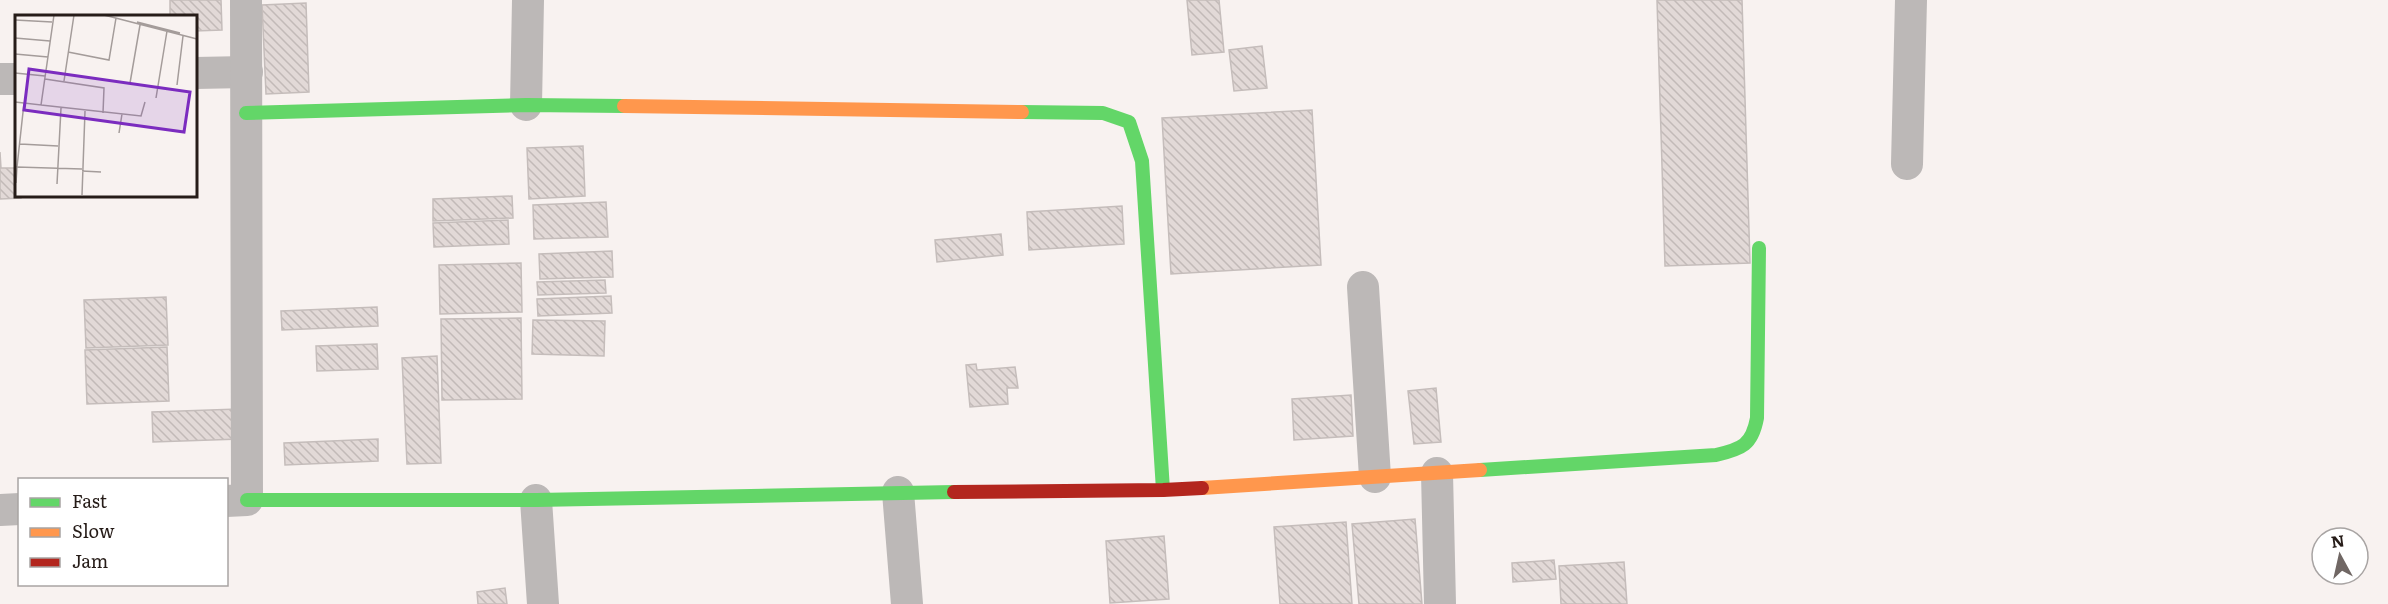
<svg xmlns="http://www.w3.org/2000/svg" width="2388" height="604" viewBox="0 0 2388 604" font-family="Literata,serif">
	<style>
		.building { fill: url(#building-back-hatch); stroke: #c5bdbb; stroke-width: 1.5 }
		.lines { fill: none; stroke-linecap: round; stroke-linejoin: round }
		.street { stroke: #bcb8b7; stroke-width: 32 }
		.fast { stroke: #63d668; stroke-width: 14 }
		.slow { stroke: #ff974d; stroke-width: 14 }
		.jam { stroke: #b3261e; stroke-width: 14 }
		.inset-road { fill: none; stroke: #a49c9a; stroke-width: 1.5 }
		.view { fill: #7b2cbf; fill-opacity: 0.15; stroke: #7b2cbf; stroke-width: 3 }
		.inset-edge { fill: none; stroke: #261c18; stroke-width: 3 }
	</style>
	<defs>
		<pattern id="building-back-hatch" width="6" height="6" patternUnits="userSpaceOnUse" patternTransform="scale(1.5)"><rect width="6" height="6" fill="#e2d9d7"/><path d="M-1 5l2 2M0 0l6 6M5-1l2 2" fill="none" stroke="#c2bab8"/></pattern>
	</defs>
	<rect width="100%" height="100%" fill="#f8f2f0"/>
	<g class="building">
		<path d="M 170,0 L 221,0 L 222,30 L 195,31 L 195,16 L 170,16 Z"/>
		<path d="M 1187,0 L 1219,0 L 1224,52 L 1192,55 Z"/>
		<path d="M 1657,0 L 1742,0 L 1750,263 L 1665,266 Z"/>
		<path d="M 306,3 L 309,92 L 266,94 L 262,5 Z"/>
		<path d="M 1262,46 L 1267,88 L 1234,91 L 1229,50 Z"/>
		<path d="M 1312,110 L 1321,265 L 1171,274 L 1162,118 Z"/>
		<path d="M 583,146 L 585,196 L 529,199 L 527,148 Z"/>
		<path d="M 0,152 L 1,168 L 16,168 L 16,195 L 21,195 L 21,198 L 0,199 Z"/>
		<path d="M 512,196 L 513,218 L 433,221 L 433,199 Z"/>
		<path d="M 606,202 L 608,237 L 534,239 L 533,205 Z"/>
		<path d="M 1122,206 L 1124,244 L 1029,250 L 1027,212 Z"/>
		<path d="M 508,220 L 509,244 L 434,247 L 433,223 Z"/>
		<path d="M 1001,234 L 1003,255 L 937,262 L 935,240 Z"/>
		<path d="M 612,251 L 613,277 L 540,279 L 539,254 Z"/>
		<path d="M 521,263 L 522,312 L 440,314 L 439,265 Z"/>
		<path d="M 605,280 L 606,293 L 538,295 L 537,282 Z"/>
		<path d="M 611,296 L 612,313 L 538,316 L 537,299 Z"/>
		<path d="M 166,297 L 168,345 L 86,348 L 84,300 Z"/>
		<path d="M 377,307 L 378,326 L 282,330 L 281,311 Z"/>
		<path d="M 521,318 L 522,399 L 442,400 L 441,319 Z"/>
		<path d="M 533,320 L 605,321 L 604,356 L 532,354 Z"/>
		<path d="M 377,344 L 378,369 L 317,371 L 316,346 Z"/>
		<path d="M 167,347 L 169,401 L 87,404 L 85,350 Z"/>
		<path d="M 437,356 L 441,463 L 407,464 L 402,358 Z"/>
		<path d="M 976,364 L 977,370 L 1015,367 L 1018,388 L 1007,388 L 1008,404 L 970,407 L 966,365 Z"/>
		<path d="M 1436,388 L 1441,442 L 1414,444 L 1408,391 Z"/>
		<path d="M 1351,395 L 1353,436 L 1294,440 L 1292,399 Z"/>
		<path d="M 238,409 L 240,439 L 153,442 L 152,412 Z"/>
		<path d="M 378,439 L 378,461 L 285,465 L 284,443 Z"/>
		<path d="M 1415,519 L 1422,604 L 1359,604 L 1352,524 Z"/>
		<path d="M 1346,522 L 1352,604 L 1280,604 L 1274,527 Z"/>
		<path d="M 1164,536 L 1169,599 L 1110,603 L 1106,541 Z"/>
		<path d="M 1554,560 L 1556,579 L 1513,582 L 1512,563 Z"/>
		<path d="M 1624,562 L 1627,604 L 1561,604 L 1559,566 Z"/>
		<path d="M 505,588 L 507,604 L 478,604 L 477,592 Z"/>
	</g>
	<g class="lines">
		<g class="street">
			<path d="M 195,73 L 247,72"/>
			<path d="M 0,79 L 16,79"/>
			<path d="M 526,105 L 528,0"/>
			<path d="M 1907,164 L 1911,0"/>
			<path d="M 1363,287 L 1375,477"/>
			<path d="M 1437,473 L 1440,604"/>
			<path d="M 898,492 L 907,604"/>
			<path d="M 536,500 L 543,604"/>
			<path d="M 226,501 L 247,500 L 246,0"/>
			<path d="M 0,510 L 20,509"/>
		</g>
		<g class="fast">
			<path d="M 1022,112 L 1103,113 L 1129,122 L 1142,161 L 1163,490"/>
			<path d="M 246,113 L 526,105 L 624,106"/>
			<path d="M 1480,470 L 1716,455 C 1742,449 1752,445 1757,418 L 1759,248"/>
			<path d="M 247,500 L 536,500 L 954,492"/>
		</g>
		<g class="slow">
			<path d="M 624,106 L 1022,112"/>
			<path d="M 1202,488 L 1480,470"/>
		</g>
		<path class="jam" d="M 954,492 L 1163,490 L 1202,488"/>
	</g>
	<g transform="translate(15 15)">
		<rect width="182" height="182" fill="#f8f2f0"/>
		<path class="inset-road" d="M 89,0 L 182,24M 0,5 L 37,7M 122,7 L 165,18M 0,23 L 35,26M 53,37 L 94,45 L 101,3M 0,39 L 33,42M 0,58 L 30,61M 30,64 L 89,73 L 88,98M 49,66 L 59,0M 115,68 L 125,10M 162,70 L 168,21M 141,83 L 152,16M 0,87 L 26,90 L 39,0M 26,90 L 126,101 L 130,87M 104,118 L 107,99M 5,129 L 43,131M 2,152 L 9,88M 67,156 L 86,157M 1,168 L 2,152 L 67,154M 42,169 L 46,93M 67,180 L 70,96"/>
		<path class="view" d="M 14,54 L 175,77 L 169,117 L 9,95 Z"/>
		<rect width="182" height="182" class="inset-edge"/>
	</g>
	<rect x="18" y="478" width="210" height="108" fill="#ffffff" stroke="#a8a4a3" stroke-width="1.5"/>
	<rect x="30" y="498" width="30" height="9" fill="#63d668" stroke="#a8a4a3" stroke-width="1.5"/>
	<text x="72" y="508" font-size="18" fill="#261c18">Fast</text>
	<rect x="30" y="528" width="30" height="9" fill="#ff974d" stroke="#a8a4a3" stroke-width="1.5"/>
	<text x="72" y="538" font-size="18" fill="#261c18">Slow</text>
	<rect x="30" y="558" width="30" height="9" fill="#b3261e" stroke="#a8a4a3" stroke-width="1.5"/>
	<text x="72" y="568" font-size="18" fill="#261c18">Jam</text>
	<g transform="translate(2340 556) rotate(352)"><circle r="28" fill="#ffffff" stroke="#a8a4a3" stroke-width="1.5"/>
	<path d="M0-4.5L10 22L0 15L-10 22Z" fill="#706764"/>
	<text y="-9" font-size="16" font-weight="bold" text-anchor="middle" fill="#261c18">N</text>
	</g>
</svg>
